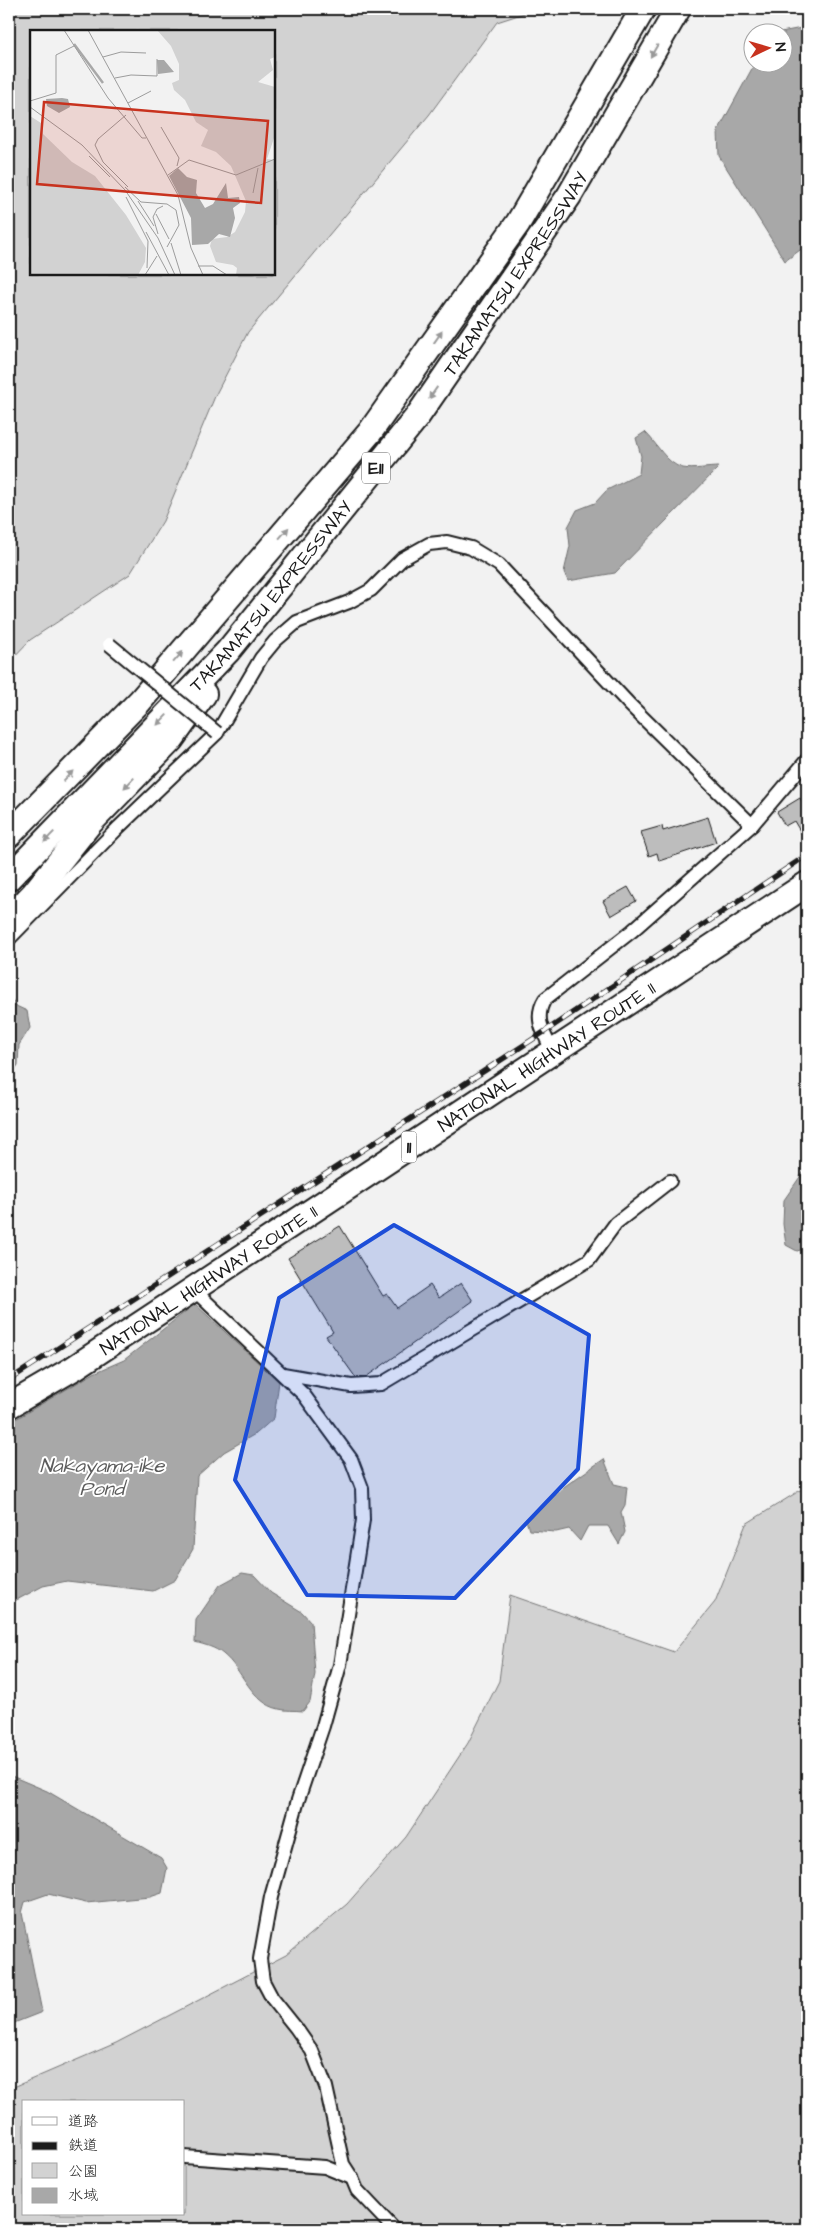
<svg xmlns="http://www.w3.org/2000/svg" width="816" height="2238" viewBox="0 0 816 2238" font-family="'Architects Daughter','Klee One',sans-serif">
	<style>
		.green { fill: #d2d2d2; stroke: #777; fill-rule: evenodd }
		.water { fill: #a8a8a8; stroke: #707070 }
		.building { fill: #bdbdbd; stroke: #1c1c1c }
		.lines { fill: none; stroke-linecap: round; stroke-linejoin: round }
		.street-casing { stroke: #1c1c1c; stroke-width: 16 }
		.highway-casing { stroke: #1c1c1c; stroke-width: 28 }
		.street { stroke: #fff; stroke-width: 12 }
		.highway { stroke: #fff; stroke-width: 24 }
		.rail-casing { stroke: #1c1c1c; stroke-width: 5.5 }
		.rail { stroke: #fff; stroke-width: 4; stroke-dasharray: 11; stroke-linecap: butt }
		.street-bridge-casing { stroke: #1c1c1c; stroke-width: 16; stroke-linecap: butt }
		.street-bridge { stroke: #fff; stroke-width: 12 }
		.oneway { fill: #999 }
		.marked { fill: #1d4ed8; fill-opacity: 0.2; stroke: #1d4ed8; stroke-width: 4; stroke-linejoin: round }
		.labels { text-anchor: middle; stroke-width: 4; stroke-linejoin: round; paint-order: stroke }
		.shield { fill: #fff; stroke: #606060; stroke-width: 1 }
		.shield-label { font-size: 18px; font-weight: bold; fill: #1c1c1c }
		.street-label { font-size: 19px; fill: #1c1c1c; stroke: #fff }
		.water-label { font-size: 20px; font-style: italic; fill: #5b5b5b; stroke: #fff }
		.inset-river { fill: none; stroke: #a8a8a8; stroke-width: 2.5 }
		.inset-road { fill: none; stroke: #9c9c9c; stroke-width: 1 }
		.view { fill: #c8321e; fill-opacity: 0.15; stroke: #c8321e; stroke-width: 2.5 }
		.inset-edge { fill: none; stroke: #1c1c1c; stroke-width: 2.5 }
	</style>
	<rect width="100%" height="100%" fill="#f2f2f2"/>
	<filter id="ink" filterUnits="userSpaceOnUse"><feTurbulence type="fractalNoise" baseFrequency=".02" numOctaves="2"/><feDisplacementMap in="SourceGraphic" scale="10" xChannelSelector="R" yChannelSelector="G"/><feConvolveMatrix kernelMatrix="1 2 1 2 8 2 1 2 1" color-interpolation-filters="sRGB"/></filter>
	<g filter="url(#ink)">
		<g class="green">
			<path d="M 9,9 L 537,9 L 497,22 L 429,115 L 248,332 L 216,394 L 163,521 L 130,574 L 30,640 L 9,662 ZM 31,31 L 274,31 L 274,274 L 31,274 Z"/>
			<path d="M 807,1486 L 807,2229 L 9,2229 L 9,2089 L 116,2043 L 286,1955 L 347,1904 L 406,1837 L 468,1743 L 499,1681 L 510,1595 L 674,1652 L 715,1602 L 746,1524 ZM 24,2102 L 184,2102 L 184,2214 L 24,2214 Z"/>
		</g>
		<g class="water">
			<path d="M 807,27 L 807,245 L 785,261 L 719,156 L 718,131 L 755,63 L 784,62 L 784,32 L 781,32 Z"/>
			<path d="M 645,432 C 657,443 666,464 683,468 C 693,470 708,467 719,467 L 615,573 L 568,581 L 564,572 L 570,546 L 568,527 L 577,510 L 595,503 L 607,490 L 639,474 L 641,456 L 636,438 Z"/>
			<path d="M 9,995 L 16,1006 L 27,1011 L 30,1028 L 19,1045 L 18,1065 L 9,1078 Z"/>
			<path d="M 804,1171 L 807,1177 L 807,1248 L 797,1251 L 786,1245 L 783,1224 L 784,1200 Z"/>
			<path d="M 195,1304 L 279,1382 L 274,1418 L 257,1433 L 224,1452 L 197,1476 L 193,1549 L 175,1580 L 153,1591 L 67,1581 L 43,1586 L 9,1604 L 9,1423 L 94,1373 L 124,1360 Z"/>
			<path d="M 604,1459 L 614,1484 L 627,1487 L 625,1505 L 621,1512 L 625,1532 L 619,1544 L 608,1526 L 588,1526 L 580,1541 L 569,1529 L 556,1532 L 529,1530 L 526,1520 L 565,1486 Z"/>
			<path d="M 242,1573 L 254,1575 L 271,1593 L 302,1612 L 311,1622 L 315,1674 L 310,1702 L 303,1711 C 295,1710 286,1711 279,1709 C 251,1703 243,1670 223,1654 C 215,1647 205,1645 195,1642 L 196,1620 L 220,1585 Z"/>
			<path d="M 9,1775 L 47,1791 L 161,1858 L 167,1868 L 162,1893 L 150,1897 L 86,1903 L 48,1894 L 25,1902 L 22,1913 L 42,2012 L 9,2025 Z"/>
		</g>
		<g class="building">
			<path d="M 800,798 L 807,810 L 807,843 L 794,821 L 785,826 L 777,812 Z"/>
			<path d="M 708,817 L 716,842 L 659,861 L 657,853 L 649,856 L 641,832 L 662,826 L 663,831 Z"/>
			<path d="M 628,887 L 636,901 L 611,916 L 603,901 Z"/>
			<path d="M 340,1226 L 383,1296 L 387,1294 L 397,1308 L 430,1285 L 439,1298 L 461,1283 L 473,1301 L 366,1377 L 356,1378 L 326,1336 L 333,1332 L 288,1258 Z"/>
		</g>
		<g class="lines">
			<defs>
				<g id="street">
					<path d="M 9,939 L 119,827 L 217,733 L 261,658 L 275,641 L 297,622 L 349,602 L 371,590 L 402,559 L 429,544 L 447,542 L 471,548 L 499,565 L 630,705 L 752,825"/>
					<path d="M 553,1052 C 544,1034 533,1018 545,999 L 632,931 L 752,825 L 807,760"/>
					<path d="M 193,1289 L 304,1395 L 351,1459 L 362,1488 L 363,1520 L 340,1665 L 323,1726 L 298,1800 L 271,1897 L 260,1959 L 263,1981 L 272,1998 L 296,2028 L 312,2051 L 326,2087 L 343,2164 L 352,2178 L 357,2190 L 394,2229"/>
					<path d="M 283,1374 L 351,1386 L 381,1384 L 589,1260 L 616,1223 L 670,1181"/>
					<path d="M 184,2157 L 325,2167 L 352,2178"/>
				</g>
				<g id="highway">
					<path d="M 9,835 L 140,701 L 370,432 L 518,223 L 643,9"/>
					<path id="s1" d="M 9,878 L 228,651 L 417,417 L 569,196 L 678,9"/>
					<path d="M 9,919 L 34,893 L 90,823 L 171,740 L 204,694"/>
					<path id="s2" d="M 9,1406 L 74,1368 L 807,884"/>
				</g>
			</defs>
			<use href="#street" class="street-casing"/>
			<use href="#highway" class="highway-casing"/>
			<use href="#street" class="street"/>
			<use href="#highway" class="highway"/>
			<defs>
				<path id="rail" d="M 9,1380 L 544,1032 L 807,855"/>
			</defs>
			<use href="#rail" class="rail-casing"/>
			<use href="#rail" class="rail"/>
			<defs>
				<path id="street-bridge" d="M 109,644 L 217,733"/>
			</defs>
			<use href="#street-bridge" class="street-bridge-casing"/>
			<use href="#street-bridge" class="street-bridge"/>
		</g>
		<defs><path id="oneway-solid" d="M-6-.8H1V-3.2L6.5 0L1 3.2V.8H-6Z" transform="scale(1.25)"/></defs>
		<g class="oneway">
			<use href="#oneway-solid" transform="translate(654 51) rotate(120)"/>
			<use href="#oneway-solid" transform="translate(438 337) rotate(-55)"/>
			<use href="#oneway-solid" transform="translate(433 393) rotate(125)"/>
			<use href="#oneway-solid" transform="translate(284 533) rotate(-49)"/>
			<use href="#oneway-solid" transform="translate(178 657) rotate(-49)"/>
			<use href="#oneway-solid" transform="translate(162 720) rotate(134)"/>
			<use href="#oneway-solid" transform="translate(68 776) rotate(-46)"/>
			<use href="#oneway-solid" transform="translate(129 783) rotate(134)"/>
			<use href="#oneway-solid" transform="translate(49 837) rotate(134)"/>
		</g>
	</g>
	<path class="marked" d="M 394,1225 L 589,1335 L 578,1469 L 455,1598 L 307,1595 L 235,1480 L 279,1298 Z"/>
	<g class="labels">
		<g class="shield">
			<rect x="362" y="452.5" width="28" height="31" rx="4"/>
			<rect x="401.5" y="1131.5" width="15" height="31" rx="4"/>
		</g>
		<g class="shield-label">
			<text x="376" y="474">E11</text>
			<text x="409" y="1153">11</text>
		</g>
		<g class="street-label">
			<text dy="7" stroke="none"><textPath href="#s1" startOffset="790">TAKAMATSU EXPRESSWAY</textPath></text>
			<text dy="7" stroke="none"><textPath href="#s1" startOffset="385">TAKAMATSU EXPRESSWAY</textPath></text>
			<text dy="7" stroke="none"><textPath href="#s2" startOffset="641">NATIONAL HIGHWAY ROUTE 11</textPath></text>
			<text dy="7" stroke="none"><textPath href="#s2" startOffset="236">NATIONAL HIGHWAY ROUTE 11</textPath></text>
		</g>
		<g class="water-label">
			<text x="102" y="1472">Nakayama-ike<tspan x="102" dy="23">Pond</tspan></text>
		</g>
	</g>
	<g transform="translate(30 30)">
		<rect width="245" height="245" fill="#f2f2f2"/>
		<path d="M 127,0 L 245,0 L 245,27 L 240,29 L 243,40 L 228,52 L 245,57 L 245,105 L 237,129 L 245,130 L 245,245 L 206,245 L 207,238 L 203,235 L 186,232 L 180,216 L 182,209 L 197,207 L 205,202 L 215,182 L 216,171 L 201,136 L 186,122 L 171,116 L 178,100 L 166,92 L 155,70 L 144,60 L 142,53 L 149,50 L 149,34 L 141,16 ZM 0,86 L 11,93 L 13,104 L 42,132 L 65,146 L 96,185 L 116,218 L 115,232 L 108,245 L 0,245 Z" fill="#d2d2d2"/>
		<path d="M 127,30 L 134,30 L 144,42 L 128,44 ZM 32,68 L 38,69 L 40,77 L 29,83 L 17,76 L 16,69 ZM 148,138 L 157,147 L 167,150 L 166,163 L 175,178 L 183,174 L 196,153 L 198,168 L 209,167 L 210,173 L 203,178 L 205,188 L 200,207 L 189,204 L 178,214 L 162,215 L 161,188 L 139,146 Z" fill="#a8a8a8"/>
		<path class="inset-river" d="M 44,14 L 73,53"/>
		<path class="inset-road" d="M 34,0 L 78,68 L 112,108 L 116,108M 58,0 L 148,165 L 161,218 L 173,245M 73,27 L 91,22 L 116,23M 85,48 L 101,45 L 127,46 L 127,29M 0,71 L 26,63 L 26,25 L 44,16M 98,73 L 121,61M 0,77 L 52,115 L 95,160 L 128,208 L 145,245M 96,85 L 68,109 L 65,115 L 73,132 L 98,157M 131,97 L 149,128 L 147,136M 59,126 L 80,147M 138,145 L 159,130 L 206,145 L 245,129M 95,157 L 111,172 L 137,174 L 146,180 L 149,195 L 137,217M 223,163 L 228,138M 96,167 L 118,211 L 117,238M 108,171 L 124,196M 126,184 L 139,209M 116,202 L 139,245M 128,204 L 123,187 L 127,179 L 133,176M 141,213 L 151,245M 168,236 L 183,236 L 197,245M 115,245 L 127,226"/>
		<path class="view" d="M 14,72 L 238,91 L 231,173 L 7,154 Z"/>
		<rect width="245" height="245" class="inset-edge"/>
	</g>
	<rect width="816" height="2238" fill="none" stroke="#fff" stroke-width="30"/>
	<rect x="15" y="15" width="786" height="2208" fill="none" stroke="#1c1c1c" stroke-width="2" filter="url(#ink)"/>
	<rect x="22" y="2100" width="162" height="115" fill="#ffffff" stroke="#a4a4a4"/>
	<rect x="32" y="2117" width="25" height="8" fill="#ffffff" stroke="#a4a4a4"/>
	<text x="68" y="2126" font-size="15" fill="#1c1c1c">道路</text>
	<rect x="32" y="2142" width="25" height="8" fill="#1c1c1c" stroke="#a4a4a4"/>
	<text x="68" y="2150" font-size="15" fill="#1c1c1c">鉄道</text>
	<rect x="32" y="2163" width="25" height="15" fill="#d2d2d2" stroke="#a4a4a4"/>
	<text x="68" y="2176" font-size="15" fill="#1c1c1c">公園</text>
	<rect x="32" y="2188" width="25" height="15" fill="#a8a8a8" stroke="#a4a4a4"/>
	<text x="68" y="2200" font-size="15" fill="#1c1c1c">水域</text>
	<g transform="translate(768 48) rotate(85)"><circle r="24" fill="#ffffff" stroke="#a4a4a4"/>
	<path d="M0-4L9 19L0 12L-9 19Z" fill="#c8321e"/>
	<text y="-8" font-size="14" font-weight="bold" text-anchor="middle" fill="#1c1c1c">N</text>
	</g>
</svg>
